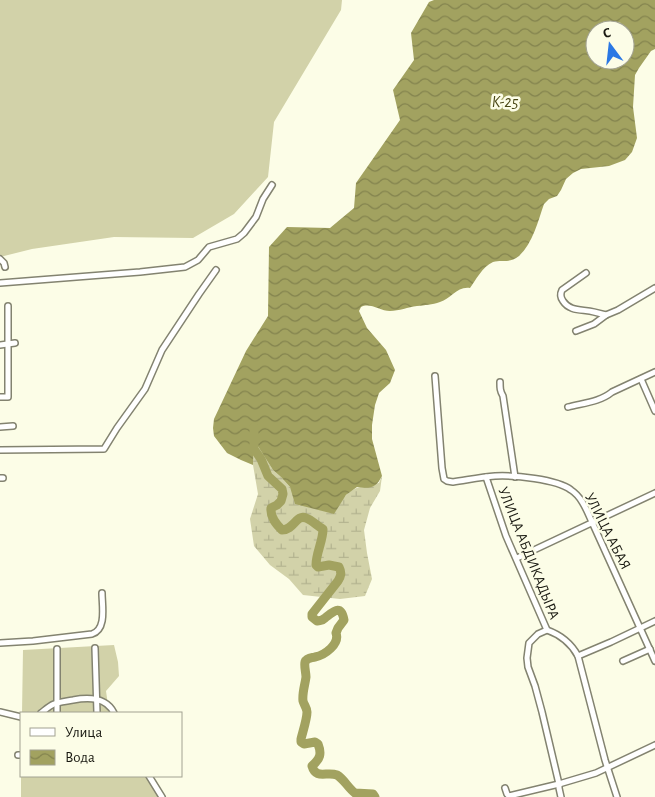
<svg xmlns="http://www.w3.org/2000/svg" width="655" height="797" viewBox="0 0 655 797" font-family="'Alegreya Sans',sans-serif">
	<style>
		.grass { fill: #d2d2a9 }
		.wetland { fill: url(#wetland-marsh) }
		.water { fill: url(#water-waves); fill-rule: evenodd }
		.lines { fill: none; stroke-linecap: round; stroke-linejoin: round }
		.river { stroke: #a2a260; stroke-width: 9 }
		.minor-casing { stroke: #838370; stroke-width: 8 }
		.minor { stroke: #fff; stroke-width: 5 }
		.labels { text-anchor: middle; stroke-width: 5; stroke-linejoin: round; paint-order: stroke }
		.street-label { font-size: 15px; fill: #1a1a12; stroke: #fcfde7 }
		.water-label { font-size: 16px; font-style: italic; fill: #494715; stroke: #fcfde7 }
	</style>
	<defs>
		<pattern id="wetland-marsh" width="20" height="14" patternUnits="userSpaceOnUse" patternTransform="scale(1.25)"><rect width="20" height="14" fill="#d2d2a9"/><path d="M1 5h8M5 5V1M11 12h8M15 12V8" fill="none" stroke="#b4b490"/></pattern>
		<pattern id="water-waves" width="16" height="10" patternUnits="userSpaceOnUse" patternTransform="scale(1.25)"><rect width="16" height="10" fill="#a2a260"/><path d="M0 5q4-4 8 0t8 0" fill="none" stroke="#83834e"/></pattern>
	</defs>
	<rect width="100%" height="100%" fill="#fcfde7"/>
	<g class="grass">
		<path d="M 0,0 L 342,0 L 341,10 L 274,122 L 268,177 L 234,214 L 193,238 L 114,237 L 32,249 L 0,257 Z"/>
		<path d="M 114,645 L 118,662 L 119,676 L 106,691 L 108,705 L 112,713 L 22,713 L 23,650 Z"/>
		<path d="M 21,768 L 21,776 L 146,776 L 158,797 L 21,797 Z"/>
	</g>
	<path class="wetland" d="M 254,439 L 273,470 L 281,477 L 290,487 L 314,508 L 334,513 C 349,489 350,488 379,483 L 382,476 L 380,491 L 370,508 L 364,530 L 367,553 L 372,579 L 365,596 L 340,599 L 303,595 L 289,579 L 270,565 L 254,546 L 250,519 L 258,494 L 253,465 Z"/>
	<path class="water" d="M 434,0 L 655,0 L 655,49 L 651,51 L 639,68 L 635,75 L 633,107 L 637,138 L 632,152 L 625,160 L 609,166 L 581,169 L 573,173 L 566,179 L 561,190 L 557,196 L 549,199 L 544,204 C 538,221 533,243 519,256 C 509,264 502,259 493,262 C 482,267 476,280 470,288 C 457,286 451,299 440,302 C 432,305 425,305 417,306 C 408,307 399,311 390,311 C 380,311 370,302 361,307 L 359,311 L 367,328 L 386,350 L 395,370 L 390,383 L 379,393 L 375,405 L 372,425 L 372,439 L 382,476 C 376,488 370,489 357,487 L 346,495 L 334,514 L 295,504 L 290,487 L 281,477 L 273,470 L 254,440 L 253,465 L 241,460 L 227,453 L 214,436 L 213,428 L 214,419 L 246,351 L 268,316 L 269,247 L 287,227 L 330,228 L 354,208 L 356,183 L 400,120 L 393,90 L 414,60 L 411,33 L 429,2 ZM 595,30 L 625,30 L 625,60 L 595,60 Z"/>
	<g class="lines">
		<path class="river" d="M 254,427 L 254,449 L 261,459 L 268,476 L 282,489 L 283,494 L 281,501 L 277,505 L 271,508 C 270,517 276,524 282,530 C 294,530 296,514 306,518 C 312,520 317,526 323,529 C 323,541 316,553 316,565 L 318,567 L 329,565 L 339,567 C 342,573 341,576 338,581 L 312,614 L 312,617 L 317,621 C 322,620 322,621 325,618 C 333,612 341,603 344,620 L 338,628 L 336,633 C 340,644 325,655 315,657 C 312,658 307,657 305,662 C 304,666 306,673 306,677 C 305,685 302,693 303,701 C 304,705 307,708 307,712 C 307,719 303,731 301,739 L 301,742 L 304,744 L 315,742 L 318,744 C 322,754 320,759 312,766 C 316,780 327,771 337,775 C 344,779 348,788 355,793 L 373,794 L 375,797"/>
		<defs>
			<g id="minor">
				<path d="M 0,259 L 4,263 L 5,267"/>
				<path d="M 586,273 L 562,290 C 560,294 560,297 563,301 C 570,312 583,309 594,312 C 598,313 602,314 606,315"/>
				<path d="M 0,283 L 140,272 L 185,267 L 198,260 L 209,247 L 237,239 L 244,233 L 256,217 L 263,199 L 272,185"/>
				<path d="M 576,331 L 594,324 L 606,315 L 618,310 L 655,288"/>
				<path d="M 0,345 L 15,343"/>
				<path d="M 435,376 L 442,468 L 444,479 L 447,481 L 453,482 C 467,480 481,477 495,476 C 513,475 557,479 571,490 C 582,497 587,511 592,522 L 655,661"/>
				<path d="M 641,379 L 655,411"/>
				<path d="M 500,382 C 500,388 500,391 503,396 L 515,477"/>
				<path d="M 0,397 L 8,397 L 8,306"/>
				<path d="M 568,407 C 583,403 600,402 612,392 L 655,372"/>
				<path d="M 0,427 L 13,426"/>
				<path d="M 0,450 L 104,449 L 117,428 L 145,389 L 162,350 L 199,294 L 216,270"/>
				<path d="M 486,477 L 506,536 L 547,630 C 561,635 571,643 578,656 L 605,760 L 617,797"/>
				<path d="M 0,478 L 3,478"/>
				<path d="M 517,558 L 655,493"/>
				<path d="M 547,630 L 538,634 L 529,643 L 527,658 L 528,667 L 535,686 L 542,712 L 559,784 L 559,788 L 561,797"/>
				<path d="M 0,643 L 33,641 L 92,634 C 107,629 102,606 102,593"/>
				<path d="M 95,648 L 97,713"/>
				<path d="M 57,649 L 57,713"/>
				<path d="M 578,656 L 611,642 L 655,621"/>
				<path d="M 623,661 L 650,649"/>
				<path d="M 0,712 L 21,717"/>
				<path d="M 41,713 C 45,710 49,706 54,704 C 60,702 66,701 73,700 C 89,697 106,697 114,713"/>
				<path d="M 18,755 L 21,755"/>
				<path d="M 149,776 L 162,797"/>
				<path d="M 505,788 L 507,794 L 509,796 L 559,784 L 596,773 L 655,745"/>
			</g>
		</defs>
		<use href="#minor" class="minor-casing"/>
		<use href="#minor" class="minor"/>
	</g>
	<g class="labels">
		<g class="street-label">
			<text transform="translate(608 531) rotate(63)" y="5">УЛИЦА АБАЯ</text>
			<text transform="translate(529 553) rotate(68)" y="5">УЛИЦА АБДИКАДЫРА</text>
		</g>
		<g class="water-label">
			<text x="505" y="107">К-25</text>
		</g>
	</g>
	<rect x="20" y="712" width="162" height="65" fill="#fcfde7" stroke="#a2a292"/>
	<rect x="30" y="728" width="25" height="8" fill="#ffffff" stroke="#a2a292"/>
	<text x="65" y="737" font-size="15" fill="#1a1a12">Улица</text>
	<rect x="30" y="750" width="25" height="15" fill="url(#water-waves)" stroke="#a2a292"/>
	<text x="65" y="762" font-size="15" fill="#1a1a12">Вода</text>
	<g transform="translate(610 45) rotate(345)"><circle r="24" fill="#fcfde7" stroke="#a2a292"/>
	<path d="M0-4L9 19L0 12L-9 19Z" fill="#2b78e4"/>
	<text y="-8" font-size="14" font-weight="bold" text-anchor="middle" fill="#1a1a12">С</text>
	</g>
</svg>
